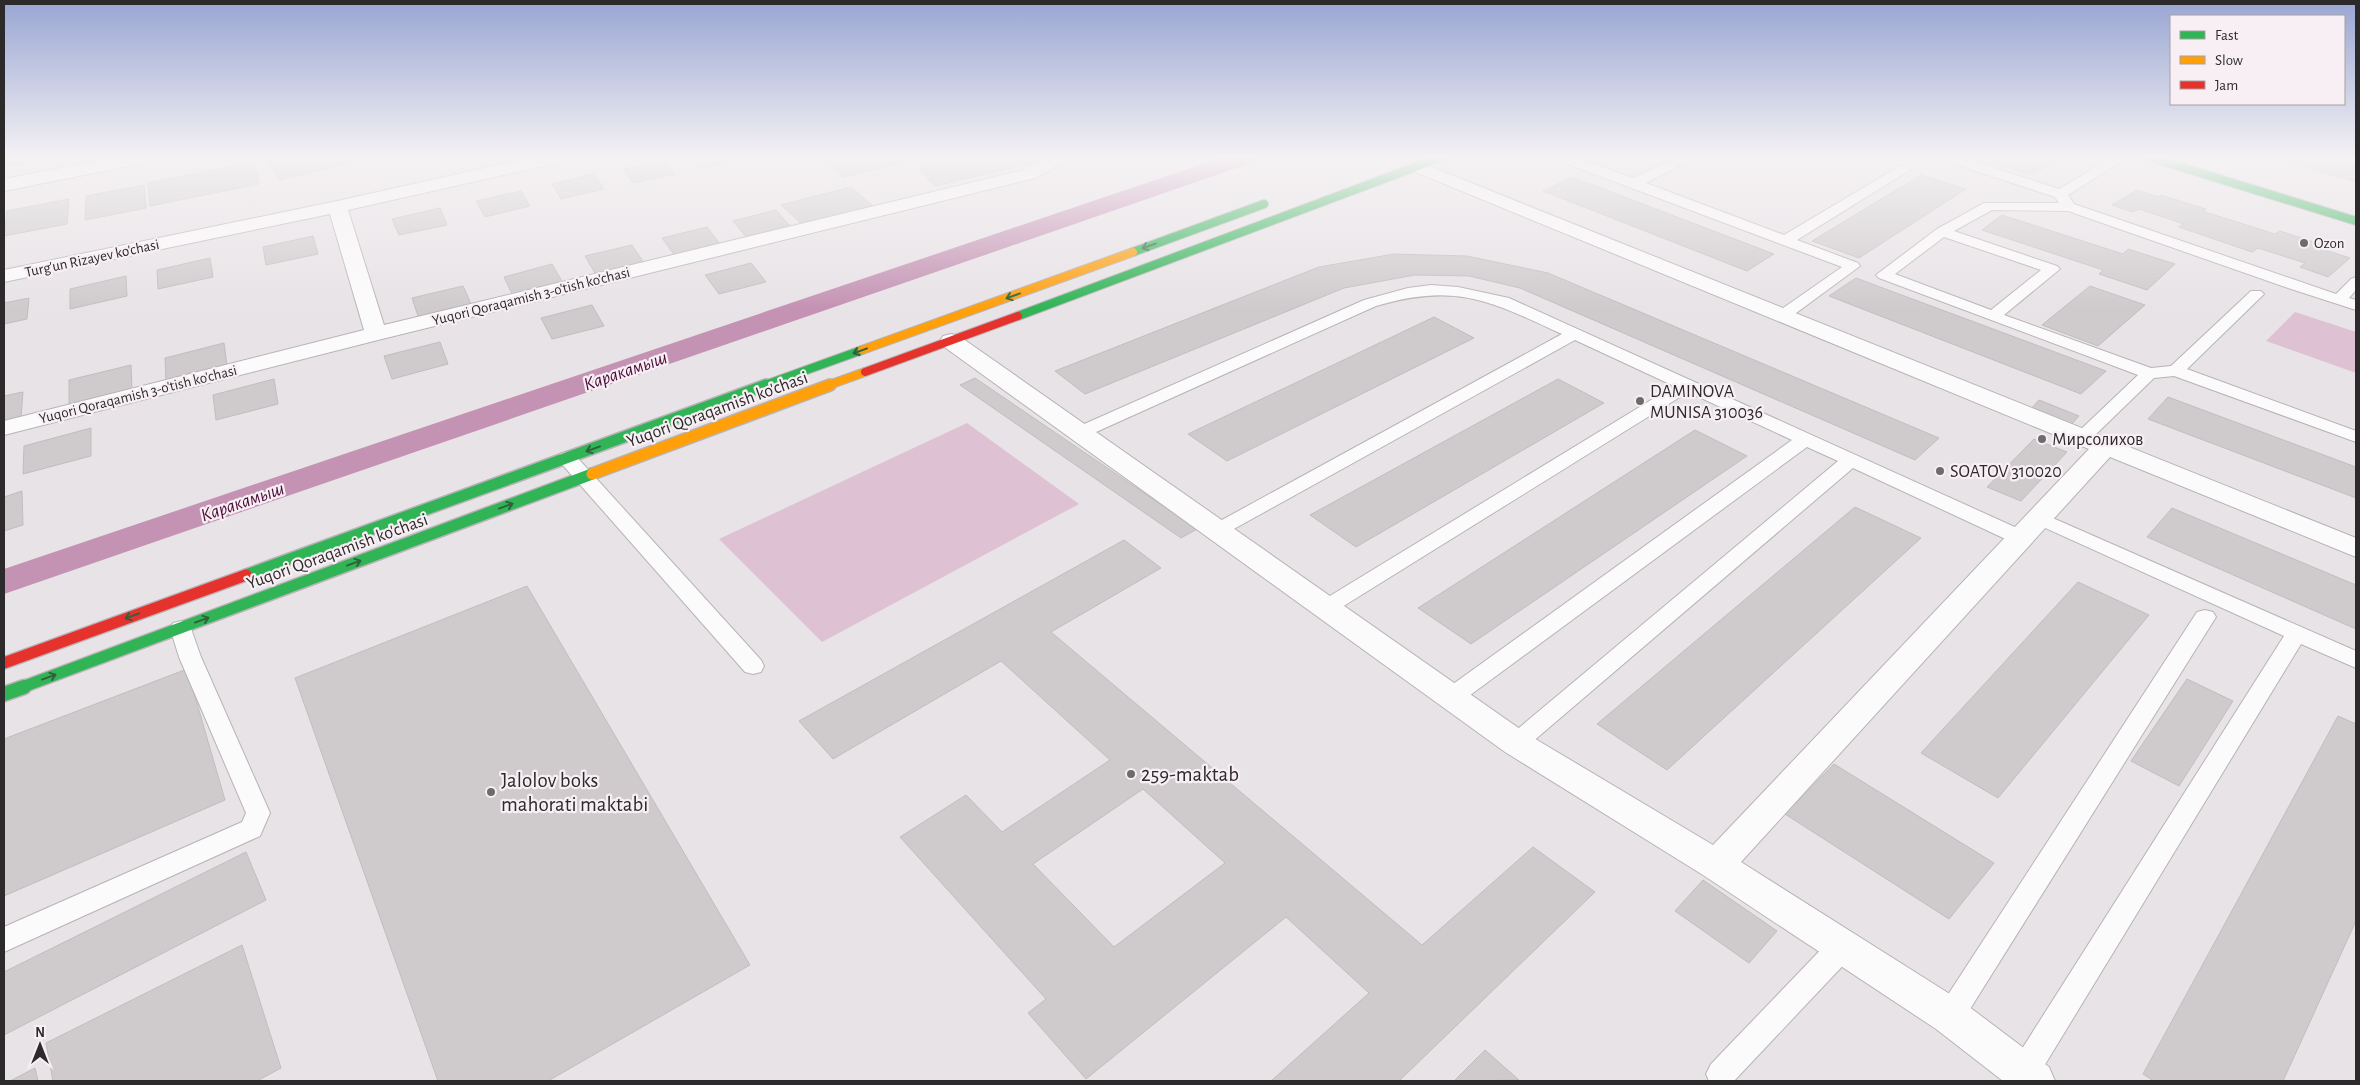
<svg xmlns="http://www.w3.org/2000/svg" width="2360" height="1085" viewBox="0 0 2360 1085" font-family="'Alegreya Sans',sans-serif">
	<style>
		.green { fill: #dec1d3 }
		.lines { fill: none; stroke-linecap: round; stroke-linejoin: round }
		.canal { fill: #c492b3; fill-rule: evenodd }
		.building { fill: #cfcbcd; stroke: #c0bdbf; fill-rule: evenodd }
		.lane-casing { stroke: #b7b3b6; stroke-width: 2 }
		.street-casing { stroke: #b7b3b6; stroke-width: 2 }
		.fast-far2-casing { stroke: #b7b3b6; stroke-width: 10 }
		.fast-far1-casing { stroke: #b7b3b6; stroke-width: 14 }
		.fast-casing { stroke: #b7b3b6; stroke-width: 17 }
		.slow-far1-casing { stroke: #b7b3b6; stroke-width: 10 }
		.slow-casing { stroke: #b7b3b6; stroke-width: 14 }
		.jam-far1-casing { stroke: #b7b3b6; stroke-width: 10 }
		.jam-casing { stroke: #b7b3b6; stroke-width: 14 }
		.lane { fill: #fcfbfb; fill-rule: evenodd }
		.street { fill: #fcfbfb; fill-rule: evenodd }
		.fast-far2 { stroke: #30b455; stroke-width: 8 }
		.fast-far1 { stroke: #30b455; stroke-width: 11 }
		.fast { stroke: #30b455; stroke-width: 14 }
		.slow-far1 { stroke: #ff9f0a; stroke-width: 8 }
		.slow { stroke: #ff9f0a; stroke-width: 11 }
		.jam-far1 { stroke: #e5322d; stroke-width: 8 }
		.jam { stroke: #e5322d; stroke-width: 11 }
		.oneway { stroke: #2e613c }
		.poi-dot { fill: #6e6b6d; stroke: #f7eff3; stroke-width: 2 }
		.labels { text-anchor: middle; stroke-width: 4.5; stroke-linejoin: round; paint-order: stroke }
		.far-poi-label { font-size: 15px; fill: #2d2a2c; stroke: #f7eff3; text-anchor: start }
		.far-street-label { font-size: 15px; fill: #2d2a2c; stroke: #f7eff3 }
		.poi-label { font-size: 18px; fill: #2d2a2c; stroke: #f7eff3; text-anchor: start }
		.street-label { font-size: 18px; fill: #2d2a2c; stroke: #f7eff3 }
		.water-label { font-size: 19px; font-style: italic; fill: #4b0b3a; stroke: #f7eff3 }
		.near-poi-label { font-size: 21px; fill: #2d2a2c; stroke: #f7eff3; text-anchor: start }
	</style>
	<rect width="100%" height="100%" fill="#e8e3e6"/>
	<g class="green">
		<path d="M 2295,312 L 2356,332 L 2356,373 L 2266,341 Z"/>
		<path d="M 967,423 L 1079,504 L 822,642 L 719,539 Z"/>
	</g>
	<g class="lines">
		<path class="canal" d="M 1223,157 L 1257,157 L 1254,162 L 4,594 L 4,569 Z"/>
	</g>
	<g class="building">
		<path d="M 4,157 L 27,157 L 26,163 L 4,167 Z"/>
		<path d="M 265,157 L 373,157 L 280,180 Z"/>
		<path d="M 691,157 L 739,157 L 740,159 L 700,168 Z"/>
		<path d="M 839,157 L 896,157 L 902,162 L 843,177 L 826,161 Z"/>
		<path d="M 968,157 L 1030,157 L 1036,162 L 935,186 L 918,169 Z"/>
		<path d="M 1622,157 L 1648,157 L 1636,163 Z"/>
		<path d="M 1976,157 L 2035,157 L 2052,163 L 2031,175 Z"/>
		<path d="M 2284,157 L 2328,157 L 2356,165 L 2356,182 L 2280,160 Z"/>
		<path d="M 664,160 L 675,174 L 633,183 L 623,169 Z"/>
		<path d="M 255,162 L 259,184 L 150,206 L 148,183 Z"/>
		<path d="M 594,174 L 604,189 L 561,199 L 552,184 Z"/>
		<path d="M 1921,175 L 1966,189 L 1859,258 L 1812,241 Z"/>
		<path d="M 1572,177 L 1774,254 L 1747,271 L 1543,191 Z"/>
		<path d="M 144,185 L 146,208 L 85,220 L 86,196 Z"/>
		<path d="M 851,187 L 873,206 L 803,225 L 781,205 Z"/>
		<path d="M 2137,190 L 2158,197 L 2161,195 L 2206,209 L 2202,211 L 2275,234 L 2280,231 L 2326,246 L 2322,249 L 2350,258 L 2328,277 L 2300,267 L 2305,263 L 2258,248 L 2252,252 L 2179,227 L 2184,224 L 2139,209 L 2133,212 L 2112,205 Z"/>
		<path d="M 521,191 L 530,206 L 485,217 L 476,201 Z"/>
		<path d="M 69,199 L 67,224 L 4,236 L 7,211 Z"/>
		<path d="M 440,208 L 447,225 L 399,235 L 392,219 Z"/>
		<path d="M 776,210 L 791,227 L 747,238 L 733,221 Z"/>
		<path d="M 2002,215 L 2123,254 L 2128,249 L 2175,264 L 2147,290 L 2099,274 L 2103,270 L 1982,230 Z"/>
		<path d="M 707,227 L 720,244 L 675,256 L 662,238 Z"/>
		<path d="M 313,236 L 318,254 L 266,265 L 263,247 Z"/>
		<path d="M 632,245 L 644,263 L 596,275 L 585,256 Z"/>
		<path d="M 1394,254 L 1467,256 L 1548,273 L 1939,438 L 1915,460 L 1520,288 L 1469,276 L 1415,275 L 1344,288 L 1085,394 L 1055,371 L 1319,267 Z"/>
		<path d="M 210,258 L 213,277 L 158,289 L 157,270 Z"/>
		<path d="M 751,263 L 766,282 L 719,294 L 705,275 Z"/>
		<path d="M 552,264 L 563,283 L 513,296 L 504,277 Z"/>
		<path d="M 126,276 L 127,296 L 70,309 L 70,289 Z"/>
		<path d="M 1856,278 L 2106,371 L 2081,394 L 1829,296 Z"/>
		<path d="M 463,286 L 472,306 L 419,319 L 412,298 Z"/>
		<path d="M 2090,286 L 2145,305 L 2098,346 L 2042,325 Z"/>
		<path d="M 29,298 L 27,319 L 4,324 L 4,303 Z"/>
		<path d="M 592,305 L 604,326 L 552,339 L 541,318 Z"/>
		<path d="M 1434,317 L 1474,338 L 1227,461 L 1188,434 Z"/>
		<path d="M 440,342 L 448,364 L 392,379 L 384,356 Z"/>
		<path d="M 224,343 L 227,366 L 166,381 L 165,358 Z"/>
		<path d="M 131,365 L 132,389 L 69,405 L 69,380 Z"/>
		<path d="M 975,378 L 1197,529 L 1181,538 L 960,385 Z"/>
		<path d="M 274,379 L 278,404 L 216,420 L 213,395 Z"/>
		<path d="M 1558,379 L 1604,403 L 1356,547 L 1310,515 Z"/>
		<path d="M 23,392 L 21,417 L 4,422 L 4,396 Z"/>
		<path d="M 2168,397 L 2356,467 L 2356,498 L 2148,419 Z"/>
		<path d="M 2039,400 L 2079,416 L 2070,426 L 2029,411 Z"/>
		<path d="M 91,428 L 91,456 L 23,474 L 24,446 Z"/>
		<path d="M 1695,430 L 1747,456 L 1471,644 L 1418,608 Z"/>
		<path d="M 2034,439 L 2067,452 L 2021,501 L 1987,487 Z"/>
		<path d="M 22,491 L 23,525 L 4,531 L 4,497 Z"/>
		<path d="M 1855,507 L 1921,538 L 1667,770 L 1597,724 Z"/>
		<path d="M 2172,508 L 2356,585 L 2356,629 L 2147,537 Z"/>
		<path d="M 1124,540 L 1161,568 L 1051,632 L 1422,945 L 1533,847 L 1595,892 L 1399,1081 L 1271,1081 L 1369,993 L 1286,917 L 1086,1079 L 1028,1013 L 1046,999 L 900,837 L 966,795 L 1002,832 L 1110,760 L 1001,661 L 833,759 L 799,721 ZM 1143,789 L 1225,863 L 1114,947 L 1033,864 Z"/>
		<path d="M 2078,582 L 2149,615 L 1998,798 L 1921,753 Z"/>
		<path d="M 527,586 L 750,965 L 548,1081 L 438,1081 L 295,678 Z"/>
		<path d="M 187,669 L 225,800 L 4,896 L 4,739 Z"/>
		<path d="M 2187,679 L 2233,701 L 2179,786 L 2131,761 Z"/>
		<path d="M 2338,716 L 2356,724 L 2356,921 L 2283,1081 L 2154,1081 L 2143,1074 Z"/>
		<path d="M 1834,764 L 1994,863 L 1949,919 L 1785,814 Z"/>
		<path d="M 246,852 L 266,900 L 4,1035 L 4,972 Z"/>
		<path d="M 1703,880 L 1777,931 L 1749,963 L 1675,911 Z"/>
		<path d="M 242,945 L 281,1068 L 257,1081 L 53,1081 L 46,1043 Z"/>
		<path d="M 1485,1050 L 1519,1080 L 1454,1081 Z"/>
		<path d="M 35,1068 L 38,1081 L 10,1081 Z"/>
	</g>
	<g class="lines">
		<defs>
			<g id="lane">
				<path d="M 1556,157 L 1575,157 L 1633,178 L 1679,157 L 1696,157 L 1646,183 L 1784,235 L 1898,167 L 1903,166 L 1910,170 L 1797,240 L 1858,263 L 1860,266 L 1788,319 L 1776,319 L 1774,316 L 1776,313 L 1842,267 L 1557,160 Z"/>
				<path d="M 1941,157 L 1961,157 L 2059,189 L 2113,157 L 2129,157 L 2068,195 L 2074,204 L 2336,294 L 2351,279 L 2356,277 L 2356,290 L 2349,298 L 2356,300 L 2356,310 L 2288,288 L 2068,211 L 1992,210 L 1954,231 L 2057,266 L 2060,269 L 2004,315 L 2151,368 L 2171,366 L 2251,291 L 2261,291 L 2264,294 L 2261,297 L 2187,369 L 2356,431 L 2356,442 L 2174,376 L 2154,378 L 2089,441 L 2077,441 L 2074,437 L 2077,433 L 2138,375 L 1879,278 L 1876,275 L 1937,229 L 1984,203 L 2059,203 L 2055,197 L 1942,160 ZM 1944,237 L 2041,270 L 1991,310 L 1895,274 Z"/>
				<path d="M 1431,285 L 1458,287 L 1509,298 L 2028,533 L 2031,538 L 2028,543 L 2021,544 L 2014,543 L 1853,468 L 1524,749 L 1516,752 L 1508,749 L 1504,743 L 1508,737 L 1838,461 L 1807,447 L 1458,704 L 1450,706 L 1442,704 L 1439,698 L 1442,692 L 1792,440 L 1688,392 L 1334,612 L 1327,614 L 1320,612 L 1316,607 L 1320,602 L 1674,386 L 1575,340 L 1223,535 L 1216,537 L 1209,535 L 1206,531 L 1209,527 L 1562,334 C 1490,301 1456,282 1376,306 L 1085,437 L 1073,437 L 1070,433 L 1073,429 L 1364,300 L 1408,288 Z"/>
				<path d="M 567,452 L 574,454 L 761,660 L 764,666 L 761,672 L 753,674 L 745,672 L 560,462 L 558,458 L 560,454 Z"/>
				<path d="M 2039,512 L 2356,651 L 2356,668 L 2301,644 L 2035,1081 L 2012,1081 L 2008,1073 L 2013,1063 L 2284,636 L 2032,522 L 2029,518 L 2032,514 Z"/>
				<path d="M 2205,610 L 2213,612 L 2216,617 L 1960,1025 L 1950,1029 L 1940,1025 L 1936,1016 L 1940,1007 L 2197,612 Z"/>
				<path d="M 181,621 L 189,623 L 201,657 L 270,813 L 260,836 L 4,952 L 4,927 L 242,822 L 246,813 L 179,657 L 170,628 L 173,623 Z"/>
				<path d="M 1842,935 L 1852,938 L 1856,947 L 1852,956 L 1734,1081 L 1709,1081 L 1706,1074 L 1711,1064 L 1832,938 Z"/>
			</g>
			<g id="street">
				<path d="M 119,157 L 158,157 L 155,161 L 149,162 L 4,191 L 4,179 Z"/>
				<path d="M 535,157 L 570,157 L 567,161 L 561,162 L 348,210 L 384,325 L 1023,170 L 1045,157 L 1064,157 L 1055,167 L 1035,178 L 382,339 L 4,435 L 4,421 L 364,330 L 330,214 L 4,282 L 4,270 L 337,201 Z"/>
				<path d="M 1419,162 L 2356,538 L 2356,557 L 2110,457 L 1741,862 L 1964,1003 L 2049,1067 L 2055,1081 L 2003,1081 L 1936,1029 L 1703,875 L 1505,752 L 943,346 L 940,341 L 943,336 L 951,334 L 959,336 L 1527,734 L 1713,845 L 2089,449 L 1413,171 L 1410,167 L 1413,163 Z"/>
			</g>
			<g id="fast-far2">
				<path d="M 2149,157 L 2356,221"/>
				<path d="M 1133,252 L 1264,204"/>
				<path d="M 1018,316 L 1442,157"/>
				<path d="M 762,386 L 862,350"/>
			</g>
			<g id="fast-far1">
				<path d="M 246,575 L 766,385"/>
				<path d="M 20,688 L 592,474"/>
			</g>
			<path id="fast" d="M 4,694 L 24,687"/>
			<g id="slow-far1">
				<path d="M 862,350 L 1133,252"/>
				<path d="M 826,386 L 865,372"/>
			</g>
			<path id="slow" d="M 592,474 L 830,385"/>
			<path id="jam-far1" d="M 865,372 L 1018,316"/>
			<path id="jam" d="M 4,663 L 246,575"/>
		</defs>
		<use href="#lane" class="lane-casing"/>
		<use href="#street" class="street-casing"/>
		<use href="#fast-far2" class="fast-far2-casing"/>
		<use href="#fast-far1" class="fast-far1-casing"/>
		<use href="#fast" class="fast-casing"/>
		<use href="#slow-far1" class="slow-far1-casing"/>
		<use href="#slow" class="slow-casing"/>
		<use href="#jam-far1" class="jam-far1-casing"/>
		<use href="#jam" class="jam-casing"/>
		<use href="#lane" class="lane"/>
		<use href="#street" class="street"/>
		<use href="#fast-far2" class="fast-far2"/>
		<use href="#fast-far1" class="fast-far1"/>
		<use href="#fast" class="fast"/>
		<use href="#slow-far1" class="slow-far1"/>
		<use href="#slow" class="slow"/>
		<use href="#jam-far1" class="jam-far1"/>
		<use href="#jam" class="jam"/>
	</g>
	<defs><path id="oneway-shaft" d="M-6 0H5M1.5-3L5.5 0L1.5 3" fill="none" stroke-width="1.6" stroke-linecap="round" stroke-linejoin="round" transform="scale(1.25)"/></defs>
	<g class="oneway">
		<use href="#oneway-shaft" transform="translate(1149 246) rotate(160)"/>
		<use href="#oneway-shaft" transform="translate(1013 296) rotate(160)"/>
		<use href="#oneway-shaft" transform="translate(860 351) rotate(160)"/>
		<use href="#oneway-shaft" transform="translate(593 449) rotate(160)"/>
		<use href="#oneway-shaft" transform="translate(506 506) rotate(-20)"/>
		<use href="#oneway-shaft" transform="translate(354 563) rotate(-20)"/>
		<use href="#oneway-shaft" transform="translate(132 616) rotate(160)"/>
		<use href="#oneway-shaft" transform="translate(202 620) rotate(-20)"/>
		<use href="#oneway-shaft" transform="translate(49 677) rotate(-20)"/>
	</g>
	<linearGradient id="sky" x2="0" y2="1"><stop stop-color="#99a6d3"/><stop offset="0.51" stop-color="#f5f2f4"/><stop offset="1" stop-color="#f5f2f4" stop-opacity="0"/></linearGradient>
	<rect width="2360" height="309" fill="url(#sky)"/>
	<g class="poi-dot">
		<circle cx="2304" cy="243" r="5"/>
		<circle cx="1640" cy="401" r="5"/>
		<circle cx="2042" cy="439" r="5"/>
		<circle cx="1940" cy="471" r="5"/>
		<circle cx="1131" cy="774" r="5"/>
		<circle cx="491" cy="792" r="5"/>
	</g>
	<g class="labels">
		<g class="far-poi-label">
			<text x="2314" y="248">Ozon</text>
		</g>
		<g class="far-street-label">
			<text transform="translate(92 258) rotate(-12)" y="5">Turg'un Rizayev ko'chasi</text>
			<text transform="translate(531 296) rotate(-14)" y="5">Yuqori Qoraqamish 3-o'tish ko'chasi</text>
			<text transform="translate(138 394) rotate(-14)" y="5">Yuqori Qoraqamish 3-o'tish ko'chasi</text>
		</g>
		<g class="poi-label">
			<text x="1650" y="397">DAMINOVA<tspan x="1650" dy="21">MUNISA 310036</tspan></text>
			<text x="2052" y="445">Мирсолихов</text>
			<text x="1950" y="477">SOATOV 310020</text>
		</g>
		<g class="street-label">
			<text transform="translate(717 409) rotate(-20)" y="6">Yuqori Qoraqamish ko'chasi</text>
			<text transform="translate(337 551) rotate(-20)" y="6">Yuqori Qoraqamish ko'chasi</text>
		</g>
		<g class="water-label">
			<text transform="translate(625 370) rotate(-19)" y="7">Каракамыш</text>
			<text transform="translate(242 501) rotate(-19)" y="7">Каракамыш</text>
		</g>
		<g class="near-poi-label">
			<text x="1141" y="781">259-maktab</text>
			<text x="501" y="787">Jalolov boks<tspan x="501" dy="24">mahorati maktabi</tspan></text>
		</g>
	</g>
	<rect width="2360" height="1085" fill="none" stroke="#2d2a2c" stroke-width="10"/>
	<rect x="2170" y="15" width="175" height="90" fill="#f7eff3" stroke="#a6a0a3"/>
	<rect x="2180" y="31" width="25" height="8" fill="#30b455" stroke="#a6a0a3"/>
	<text x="2215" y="40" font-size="15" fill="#2d2a2c">Fast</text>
	<rect x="2180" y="56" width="25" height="8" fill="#ff9f0a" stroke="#a6a0a3"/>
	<text x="2215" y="65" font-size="15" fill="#2d2a2c">Slow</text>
	<rect x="2180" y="81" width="25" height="8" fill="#e5322d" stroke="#a6a0a3"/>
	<text x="2215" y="90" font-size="15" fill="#2d2a2c">Jam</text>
	<g transform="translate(40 1045)" stroke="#f7eff3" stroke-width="4" paint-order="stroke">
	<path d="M0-4L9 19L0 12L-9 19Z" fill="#2d2a2c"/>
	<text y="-8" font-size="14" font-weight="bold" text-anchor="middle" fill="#2d2a2c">N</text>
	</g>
</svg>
